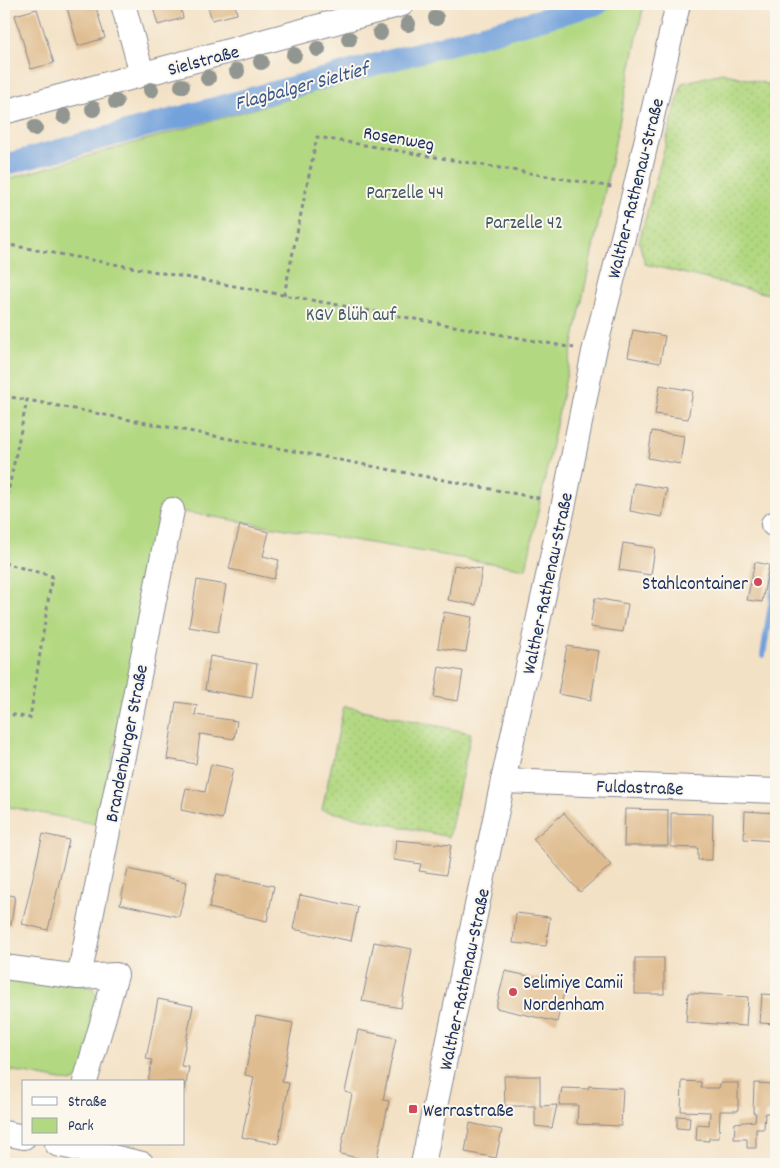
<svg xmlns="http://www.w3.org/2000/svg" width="780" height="1168" viewBox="0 0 780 1168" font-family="Dekko,sans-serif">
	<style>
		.grass { fill: url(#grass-dots); stroke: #668470 }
		.green { fill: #b2d881; stroke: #668470 }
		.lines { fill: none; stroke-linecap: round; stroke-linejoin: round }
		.stream { stroke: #72a1db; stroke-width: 6 }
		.canal { stroke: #72a1db; stroke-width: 22 }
		.building { fill: #dfbc8f }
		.minor-casing { stroke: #878892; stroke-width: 26 }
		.path { stroke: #878892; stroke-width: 3; stroke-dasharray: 4 4; stroke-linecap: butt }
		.minor { stroke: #fff; stroke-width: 24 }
		.tree { fill: #919691 }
		.poi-dot { fill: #d1495b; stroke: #fbf7ec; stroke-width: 2 }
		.labels { text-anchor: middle; stroke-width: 4; stroke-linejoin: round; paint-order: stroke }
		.street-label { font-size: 19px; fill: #1b2f5e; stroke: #fbf7ec }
		.park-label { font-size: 19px; fill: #415967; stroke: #fbf7ec }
		.poi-label { font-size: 19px; fill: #1b2f5e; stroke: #fbf7ec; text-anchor: start }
		.water-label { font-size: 20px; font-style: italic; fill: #39578a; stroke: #fbf7ec }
	</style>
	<defs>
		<pattern id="grass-dots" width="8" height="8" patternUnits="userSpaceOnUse" patternTransform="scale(1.25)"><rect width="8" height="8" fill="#b2d881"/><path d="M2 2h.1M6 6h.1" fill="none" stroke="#98ba72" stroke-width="1.8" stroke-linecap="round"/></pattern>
	</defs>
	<rect width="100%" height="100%" fill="#fbf7ec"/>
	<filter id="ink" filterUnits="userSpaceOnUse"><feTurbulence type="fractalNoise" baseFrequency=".02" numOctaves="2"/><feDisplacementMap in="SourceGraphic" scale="10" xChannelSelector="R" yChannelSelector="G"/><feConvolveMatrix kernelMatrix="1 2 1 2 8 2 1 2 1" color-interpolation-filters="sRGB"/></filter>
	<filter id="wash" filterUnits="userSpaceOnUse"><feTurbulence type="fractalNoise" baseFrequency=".0096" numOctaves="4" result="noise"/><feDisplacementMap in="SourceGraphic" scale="20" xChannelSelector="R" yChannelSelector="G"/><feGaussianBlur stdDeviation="1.12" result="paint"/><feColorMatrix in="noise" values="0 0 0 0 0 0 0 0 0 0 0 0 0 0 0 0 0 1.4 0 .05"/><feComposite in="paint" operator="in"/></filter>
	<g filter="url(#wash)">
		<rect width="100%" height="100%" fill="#f3e1c5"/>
		<g class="grass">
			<path d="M 722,73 L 776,86 L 776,296 L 645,264 L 639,242 L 682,83 Z"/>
			<path d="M 344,706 L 471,733 L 449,837 L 322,810 Z"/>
		</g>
		<g class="green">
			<path d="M 623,4 L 644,4 L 526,569 L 172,510 L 96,824 L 4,806 L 4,180 Z"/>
			<path d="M 4,975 L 92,987 L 100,1002 L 82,1077 L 71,1082 L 4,1069 Z"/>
		</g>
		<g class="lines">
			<path class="stream" d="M 763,655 L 776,573"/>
			<path class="canal" d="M 4,165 L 598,4"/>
		</g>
		<g id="blocks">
			<g class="building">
				<path d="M 66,4 L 95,4 L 105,38 L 78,46 Z"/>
				<path d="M 152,4 L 180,4 L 183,18 L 158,25 Z"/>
				<path d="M 207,4 L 235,4 L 237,14 L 212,20 Z"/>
				<path d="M 37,9 L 54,63 L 31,69 L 15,15 Z"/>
				<path d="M 633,330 L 665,336 L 660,363 L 628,357 Z"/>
				<path d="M 660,385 L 693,391 L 688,419 L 655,414 Z"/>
				<path d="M 652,431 L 684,436 L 680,464 L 648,458 Z"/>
				<path d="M 634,483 L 667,489 L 662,517 L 630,511 Z"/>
				<path d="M 240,525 L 269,532 L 263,556 L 279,560 L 274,579 L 229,569 Z"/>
				<path d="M 623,543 L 655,548 L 651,575 L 619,570 Z"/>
				<path d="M 755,562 L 769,565 L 762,602 L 747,600 Z"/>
				<path d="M 454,565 L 482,569 L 476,605 L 448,600 Z"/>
				<path d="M 197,580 L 226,585 L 218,632 L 189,627 Z"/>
				<path d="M 595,598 L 628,604 L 623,632 L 590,627 Z"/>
				<path d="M 444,612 L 472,617 L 466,652 L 438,648 Z"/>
				<path d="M 567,646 L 599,651 L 591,700 L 558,694 Z"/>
				<path d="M 210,656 L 257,664 L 252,698 L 205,690 Z"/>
				<path d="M 439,667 L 463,671 L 458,701 L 434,697 Z"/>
				<path d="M 176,702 L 197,705 L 195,715 L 237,721 L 234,739 L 200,734 L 196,764 L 167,759 Z"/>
				<path d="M 211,764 L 233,769 L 222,819 L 181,810 L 186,788 L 205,792 Z"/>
				<path d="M 625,809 L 668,810 L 668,846 L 624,846 Z"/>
				<path d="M 745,811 L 776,813 L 776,841 L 744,839 Z"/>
				<path d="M 564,813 L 611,865 L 580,892 L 533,839 Z"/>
				<path d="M 671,813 L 713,814 L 712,860 L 698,860 L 698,848 L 671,847 Z"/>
				<path d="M 43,834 L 69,840 L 48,930 L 22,924 Z"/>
				<path d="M 396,840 L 451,845 L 446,875 L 419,871 L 421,864 L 394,860 Z"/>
				<path d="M 128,869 L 187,882 L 179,917 L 120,904 Z"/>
				<path d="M 217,874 L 274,886 L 267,921 L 209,908 Z"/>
				<path d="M 4,894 L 15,896 L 11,925 L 4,924 Z"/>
				<path d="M 300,895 L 358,907 L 351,941 L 293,929 Z"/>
				<path d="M 516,913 L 550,917 L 546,946 L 513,943 Z"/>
				<path d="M 374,942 L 412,949 L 401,1008 L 362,1001 Z"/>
				<rect x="635" y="958" width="29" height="36"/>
				<path d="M 505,971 L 566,984 L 557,1022 L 496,1008 Z"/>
				<path d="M 688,993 L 748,997 L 746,1026 L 686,1022 Z"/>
				<path d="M 762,994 L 776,995 L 776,1024 L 760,1023 Z"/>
				<path d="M 158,999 L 193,1006 L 181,1066 L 189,1067 L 185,1090 L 184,1082 L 148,1082 L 152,1060 L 146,1059 Z"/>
				<path d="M 256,1016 L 293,1023 L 282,1082 L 289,1083 L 278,1144 L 242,1137 L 254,1077 L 245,1075 Z"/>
				<path d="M 358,1030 L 396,1038 L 383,1100 L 389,1101 L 376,1162 L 340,1154 L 352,1094 L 345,1092 Z"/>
				<path d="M 504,1076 L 540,1076 L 540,1106 L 557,1105 L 552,1128 L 535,1126 L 535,1106 L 505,1106 Z"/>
				<path d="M 682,1081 L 701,1082 L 701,1088 L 719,1088 L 720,1083 L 738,1083 L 738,1111 L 720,1111 L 719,1138 L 709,1138 L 709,1141 L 696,1140 L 697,1124 L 709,1125 L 710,1112 L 681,1111 Z"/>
				<path d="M 754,1083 L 773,1084 L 773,1089 L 776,1089 L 776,1113 L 765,1113 L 764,1129 L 756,1129 L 756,1148 L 747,1148 L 747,1139 L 734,1139 L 735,1123 L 755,1121 L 756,1113 L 753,1113 Z"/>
				<path d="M 589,1086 L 623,1088 L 621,1126 L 577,1124 L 578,1105 L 559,1105 L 562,1088 L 588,1089 Z"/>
				<path d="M 677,1116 L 690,1117 L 689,1129 L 677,1128 Z"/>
				<path d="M 470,1123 L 502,1130 L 496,1158 L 465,1152 Z"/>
			</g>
		</g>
	</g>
	<g filter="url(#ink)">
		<use href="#blocks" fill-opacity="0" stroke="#878892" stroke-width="1"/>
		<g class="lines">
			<defs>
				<g id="minor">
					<path d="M 123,4 L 142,74"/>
					<path d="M 4,112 L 402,4"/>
					<path d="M 773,524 L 776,524"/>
					<path d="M 503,781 L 776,791"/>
					<path d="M 4,967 L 79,977 L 116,975 L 85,1082"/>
					<path d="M 79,977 L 172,510"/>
					<path d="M 4,1133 L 24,1137"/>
					<path d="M 57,1144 L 142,1164"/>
					<path d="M 423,1164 L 503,781 L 564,503 L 594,352 L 635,190 L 678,4"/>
				</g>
			</defs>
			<use href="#minor" class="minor-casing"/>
			<g class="path">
				<path d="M 4,244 L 574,348"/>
				<path d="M 284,295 L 317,137 L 612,187"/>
				<path d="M 4,396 L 27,400"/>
				<path d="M 4,512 L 27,400 L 543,499"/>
				<path d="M 4,563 L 52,576 L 30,718 L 4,713"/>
			</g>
			<use href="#minor" class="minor"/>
		</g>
		<g class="tree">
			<circle cx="436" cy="18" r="8"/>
			<circle cx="408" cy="24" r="8"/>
			<circle cx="380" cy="33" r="8"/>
			<circle cx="349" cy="39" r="8"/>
			<circle cx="318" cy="49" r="8"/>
			<circle cx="294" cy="55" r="8"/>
			<circle cx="261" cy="62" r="8"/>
			<circle cx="237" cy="71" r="8"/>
			<circle cx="208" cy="78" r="8"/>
			<circle cx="182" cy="86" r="8"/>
			<circle cx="151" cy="90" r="8"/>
			<circle cx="116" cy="102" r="8"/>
			<circle cx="93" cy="109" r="8"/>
			<circle cx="64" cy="116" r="8"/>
			<circle cx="35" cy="128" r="8"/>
		</g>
	</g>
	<g class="poi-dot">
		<circle cx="758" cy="582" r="5"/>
		<circle cx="513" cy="992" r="5"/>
		<rect x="408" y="1104" width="10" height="10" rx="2.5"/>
	</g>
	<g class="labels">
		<g class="street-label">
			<text transform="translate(203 59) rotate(-15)" y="7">Sielstraße</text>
			<text transform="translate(399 137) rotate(10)" y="7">Rosenweg</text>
			<text transform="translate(634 188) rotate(-76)" y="7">Walther-Rathenau-Straße</text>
			<text transform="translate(546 583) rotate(-78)" y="7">Walther-Rathenau-Straße</text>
			<text transform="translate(125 743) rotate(-79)" y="7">Brandenburger Straße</text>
			<text transform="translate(640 786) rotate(2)" y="7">Fuldastraße</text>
			<text transform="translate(463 979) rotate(-78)" y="7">Walther-Rathenau-Straße</text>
		</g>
		<g class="park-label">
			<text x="405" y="198">Parzelle 44</text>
			<text x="524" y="228">Parzelle 42</text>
			<text x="351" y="320">KGV Blüh auf</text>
		</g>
		<g class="poi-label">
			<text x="748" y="589" text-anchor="end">Stahlcontainer</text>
			<text x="523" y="988">Selimiye Camii<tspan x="523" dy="22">Nordenham</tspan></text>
			<text x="423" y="1116">Werrastraße</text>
		</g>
		<g class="water-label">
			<text transform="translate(301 85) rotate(-15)" y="7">Flagbalger Sieltief</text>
		</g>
	</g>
	<rect width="780" height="1168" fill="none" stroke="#fbf7ec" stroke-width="20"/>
	<rect x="22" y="1080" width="162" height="65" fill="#fbf7ec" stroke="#a1a7b3"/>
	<rect x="32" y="1097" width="25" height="8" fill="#ffffff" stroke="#a1a7b3"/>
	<text x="68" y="1106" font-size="15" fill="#1b2f5e">Straße</text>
	<rect x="32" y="1118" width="25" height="15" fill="#b2d881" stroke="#a1a7b3"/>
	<text x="68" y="1130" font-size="15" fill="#1b2f5e">Park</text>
</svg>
